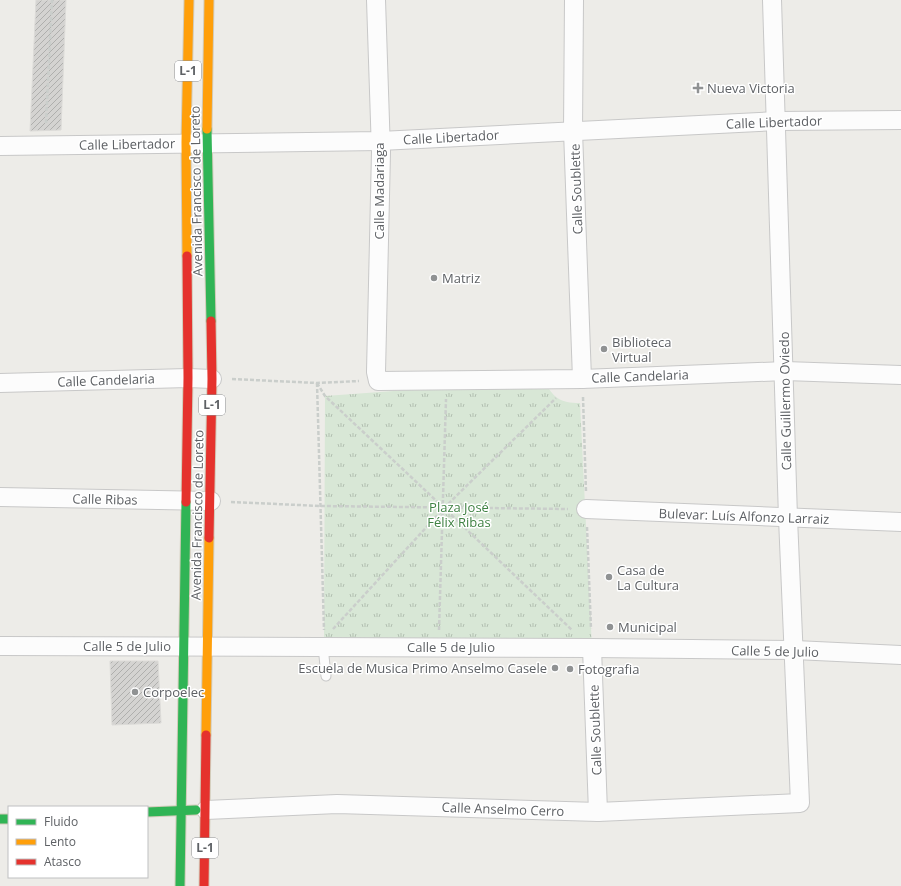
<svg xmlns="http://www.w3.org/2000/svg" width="901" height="886" viewBox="0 0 901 886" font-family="'Open Sans',sans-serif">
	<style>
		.park { fill: url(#park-tufts) }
		.building { fill: url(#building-hatch); stroke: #dcdbd8 }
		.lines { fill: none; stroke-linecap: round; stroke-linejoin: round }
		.lane-casing { stroke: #c8c8c8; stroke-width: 11 }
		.street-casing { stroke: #c8c8c8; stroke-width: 20 }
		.fast-casing { stroke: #d2cbb9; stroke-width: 11 }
		.slow-casing { stroke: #d2cbb9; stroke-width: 11 }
		.jam-casing { stroke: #d2cbb9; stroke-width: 11 }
		.path { stroke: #cacecb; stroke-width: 2.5; stroke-dasharray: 4 2; stroke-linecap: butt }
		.lane { stroke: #fcfcfc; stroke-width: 9 }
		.street { stroke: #fcfcfc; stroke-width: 18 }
		.fast { stroke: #30b455; stroke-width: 9 }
		.slow { stroke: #ff9f0a; stroke-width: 9 }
		.jam { stroke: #e5322d; stroke-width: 9 }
		.poi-dot { fill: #909293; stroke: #fff; stroke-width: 1.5 }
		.labels { text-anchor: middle; stroke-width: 3; stroke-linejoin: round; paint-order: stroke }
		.shield { fill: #fff; stroke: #8e9093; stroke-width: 1 }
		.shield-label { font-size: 12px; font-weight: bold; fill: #5e6165 }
		.poi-label { font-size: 13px; fill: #5e6165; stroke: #fff; text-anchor: start }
		.street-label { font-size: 13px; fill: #5e6165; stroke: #fff }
		.park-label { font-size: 13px; fill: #408244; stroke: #fff }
	</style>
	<defs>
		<pattern id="park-tufts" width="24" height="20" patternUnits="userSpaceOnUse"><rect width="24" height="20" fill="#d8e7d6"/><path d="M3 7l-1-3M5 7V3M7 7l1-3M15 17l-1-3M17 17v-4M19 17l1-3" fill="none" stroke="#b2bfb1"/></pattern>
		<pattern id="building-hatch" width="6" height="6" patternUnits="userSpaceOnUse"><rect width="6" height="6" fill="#d4d3d1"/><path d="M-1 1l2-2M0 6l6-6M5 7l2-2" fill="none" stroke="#afafad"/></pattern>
	</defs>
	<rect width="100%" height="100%" fill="#edece8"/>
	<path class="park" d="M 544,380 C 553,398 560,403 580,403 L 592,648 L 324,639 L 325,396 Z"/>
	<g class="building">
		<path d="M 36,0 L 66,0 L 61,130 L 30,131 Z"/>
		<path d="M 110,661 L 158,661 L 161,723 L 112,725 Z"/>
	</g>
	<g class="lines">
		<defs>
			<path id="lane" d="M 323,646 L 326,676"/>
			<g id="street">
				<path d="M 376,0 L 381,152 L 376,372 L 378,381 L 582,379 L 785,371 L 901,375"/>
				<path d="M 574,0 L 573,131 L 582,379"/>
				<path d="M 0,146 L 380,141 L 777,121 L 901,120"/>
				<path d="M 0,383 L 188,378 L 212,379"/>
				<path d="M 0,497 L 211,501"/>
				<path d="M 586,509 L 901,522"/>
				<path d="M 0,646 L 592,648 L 795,650 L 901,655"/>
				<path d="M 592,648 L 598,812"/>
				<path d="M 206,810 L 337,804 L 598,812 L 800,803 L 788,518 L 772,0"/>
			</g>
			<g id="fast">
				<path d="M 207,129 L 211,321"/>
				<path d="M 147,812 L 196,810"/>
				<path d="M 0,819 L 9,819"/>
				<path d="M 180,886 L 186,502"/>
			</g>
			<g id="slow">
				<path d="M 207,129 L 209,0"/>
				<path d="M 187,256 L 186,142 L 189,0"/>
				<path d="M 206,735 L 209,538"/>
			</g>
			<g id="jam">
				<path d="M 186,502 L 188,378 L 187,256"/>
				<path d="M 209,538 L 212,379 L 211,321"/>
				<path d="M 204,886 L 206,735"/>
			</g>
		</defs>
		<use href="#lane" class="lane-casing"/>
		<use href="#street" class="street-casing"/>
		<use href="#fast" class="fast-casing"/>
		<use href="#slow" class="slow-casing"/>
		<use href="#jam" class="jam-casing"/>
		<g class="path">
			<path d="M 46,123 L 52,0"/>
			<path d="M 232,379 L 317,383 L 359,381"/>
			<path d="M 317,383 L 324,630"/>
			<path d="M 317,383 L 325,396 L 444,508"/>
			<path d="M 583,397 L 586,492"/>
			<path d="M 231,502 L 321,506 L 568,509"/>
			<path d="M 444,508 L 556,398"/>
			<path d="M 587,527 L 591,629"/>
			<path d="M 333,629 L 444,508 L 572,630"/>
			<path d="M 439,630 L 446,399"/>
		</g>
		<use href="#lane" class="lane"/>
		<use href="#street" class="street"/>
		<use href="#fast" class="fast"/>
		<use href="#slow" class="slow"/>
		<use href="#jam" class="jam"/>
	</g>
	<g class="poi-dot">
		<path d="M696 82h4v4h4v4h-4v4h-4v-4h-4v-4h4z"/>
		<circle cx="434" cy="278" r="4"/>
		<circle cx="604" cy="349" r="4"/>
		<circle cx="609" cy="577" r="4"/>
		<circle cx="610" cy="627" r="4"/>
		<circle cx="555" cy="668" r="4"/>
		<circle cx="570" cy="669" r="4"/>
		<circle cx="135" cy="692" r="4"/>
	</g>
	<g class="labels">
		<g class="shield">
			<rect x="175" y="61" width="26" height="20" rx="3"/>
			<rect x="199" y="395" width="26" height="20" rx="3"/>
			<rect x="192" y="838" width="26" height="20" rx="3"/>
		</g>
		<g class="shield-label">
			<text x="188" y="75">L-1</text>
			<text x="212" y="409">L-1</text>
			<text x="205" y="852">L-1</text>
		</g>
		<g class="poi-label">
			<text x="707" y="93">Nueva Victoria</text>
			<text x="442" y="283">Matriz</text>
			<text x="612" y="347">Biblioteca<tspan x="612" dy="15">Virtual</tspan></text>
			<text x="617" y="575">Casa de<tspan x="617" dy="15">La Cultura</tspan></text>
			<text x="618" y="632">Municipal</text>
			<text x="547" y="673" text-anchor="end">Escuela de Musica Primo Anselmo Casele</text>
			<text x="578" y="674">Fotografia</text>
			<text x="143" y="697">Corpoelec</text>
		</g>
		<g class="street-label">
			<text transform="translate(774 122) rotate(-2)" y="5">Calle Libertador</text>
			<text transform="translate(451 137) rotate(-3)" y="5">Calle Libertador</text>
			<text transform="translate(127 144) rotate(-1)" y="5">Calle Libertador</text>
			<text transform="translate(576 189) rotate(-92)" y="5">Calle Soublette</text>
			<text transform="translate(196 191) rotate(-91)" y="5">Avenida Francisco de Loreto</text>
			<text transform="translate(379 191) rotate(-90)" y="5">Calle Madariaga</text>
			<text transform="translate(640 376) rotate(-2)" y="5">Calle Candelaria</text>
			<text transform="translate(106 380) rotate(-2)" y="5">Calle Candelaria</text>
			<text transform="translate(785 401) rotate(-91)" y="5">Calle Guillermo Oviedo</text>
			<text transform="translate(105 499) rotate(1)" y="5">Calle Ribas</text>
			<text transform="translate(197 515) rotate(-89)" y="5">Avenida Francisco de Loreto</text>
			<text transform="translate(744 516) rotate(2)" y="5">Bulevar: Luís Alfonzo Larraiz</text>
			<text x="127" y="651">Calle 5 de Julio</text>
			<text x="451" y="652">Calle 5 de Julio</text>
			<text transform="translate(775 651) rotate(1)" y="5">Calle 5 de Julio</text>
			<text transform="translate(595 730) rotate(-92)" y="5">Calle Soublette</text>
			<text transform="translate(503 809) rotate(2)" y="5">Calle Anselmo Cerro</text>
		</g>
		<g class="park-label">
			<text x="459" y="512">Plaza José<tspan x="459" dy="15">Félix Ribas</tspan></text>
		</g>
	</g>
	<rect x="8" y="806" width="140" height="72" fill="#ffffff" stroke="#bfc0c1"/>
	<rect x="16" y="819" width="20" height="6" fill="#30b455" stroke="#bfc0c1"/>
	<text x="44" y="826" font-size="12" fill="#5e6165">Fluido</text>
	<rect x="16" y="839" width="20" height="6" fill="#ff9f0a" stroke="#bfc0c1"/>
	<text x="44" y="846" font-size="12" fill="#5e6165">Lento</text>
	<rect x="16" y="859" width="20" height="6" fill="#e5322d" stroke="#bfc0c1"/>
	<text x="44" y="866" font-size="12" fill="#5e6165">Atasco</text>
</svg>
